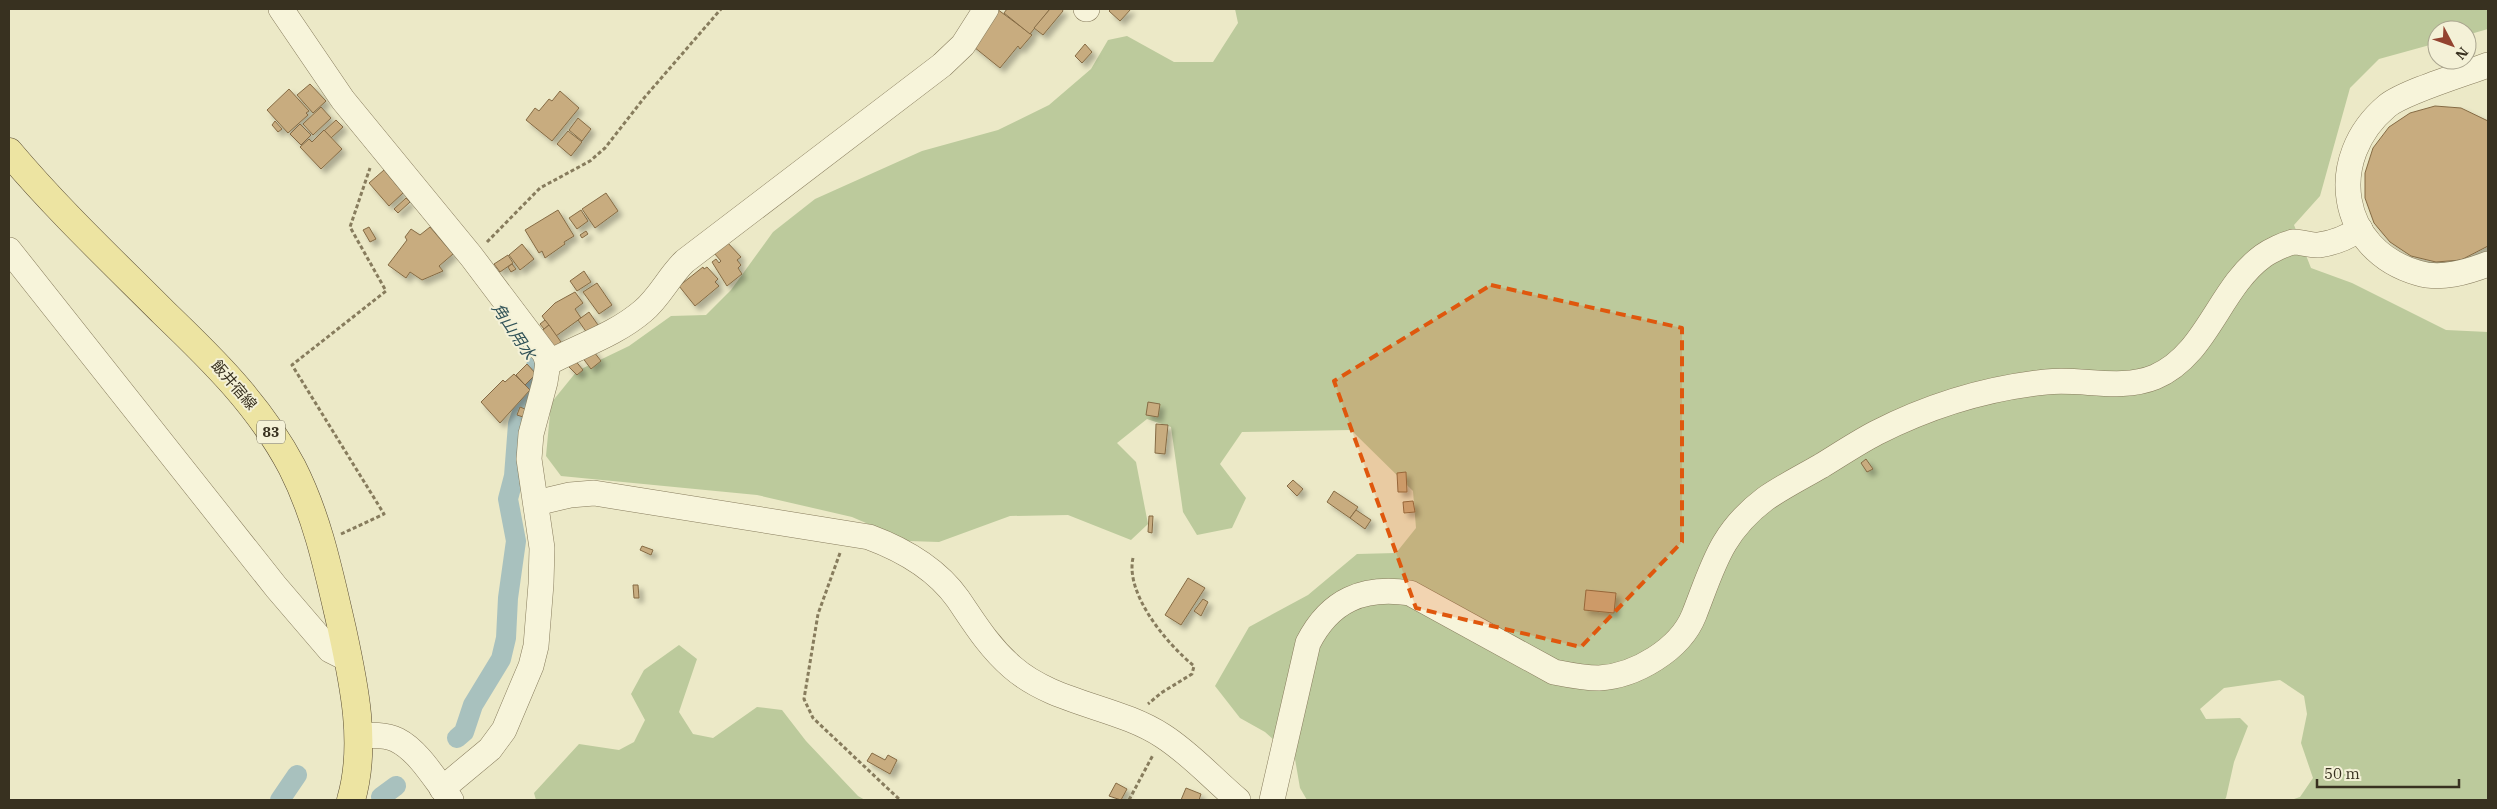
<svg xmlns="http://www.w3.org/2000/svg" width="2497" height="809" viewBox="0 0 2497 809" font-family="'IBM Plex Serif','Noto Sans JP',serif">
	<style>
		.green { fill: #bcca9c }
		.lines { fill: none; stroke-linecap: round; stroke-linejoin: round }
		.canal { stroke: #a8c1be; stroke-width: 20 }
		.building { fill: #c8ac7f; stroke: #856b44; filter: url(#shadow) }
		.minor-casing { stroke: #877c5d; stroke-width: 26 }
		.major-casing { stroke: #564931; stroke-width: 29 }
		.path { stroke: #877c5d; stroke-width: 3; stroke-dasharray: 4 2.5; stroke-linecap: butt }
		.minor { stroke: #f7f4da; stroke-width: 25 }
		.major { stroke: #ede4a2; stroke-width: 28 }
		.marked { fill: #df570d; fill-opacity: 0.2; stroke: #df570d; stroke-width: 4; stroke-dasharray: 10 6; stroke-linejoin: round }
		.labels { text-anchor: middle; stroke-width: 4; stroke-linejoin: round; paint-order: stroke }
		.shield { fill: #f4f1d7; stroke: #706b57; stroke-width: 1 }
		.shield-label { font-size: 14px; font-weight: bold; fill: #383120 }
		.street-label { font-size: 15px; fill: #383120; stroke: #f4f1d7 }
		.water-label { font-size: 16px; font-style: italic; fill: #305257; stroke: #f4f1d7 }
	</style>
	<defs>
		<filter id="shadow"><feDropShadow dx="4.5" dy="4.5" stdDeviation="2.5" flood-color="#0004"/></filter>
	</defs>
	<rect width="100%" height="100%" fill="#ece9c7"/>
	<g class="green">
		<path d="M 1235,9 L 2488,9 L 2488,29 L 2467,35 L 2467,30 L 2437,30 L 2437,43 L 2379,59 L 2350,88 L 2320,196 L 2294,225 L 2311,268 L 2352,283 L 2446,330 L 2488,332 L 2488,800 L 2291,800 L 2300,797 L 2313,778 L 2301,743 L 2307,714 L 2304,696 L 2280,680 L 2224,688 L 2200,709 L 2206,719 L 2240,718 L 2248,726 L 2234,762 L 2226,798 L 2224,800 L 1307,800 L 1300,788 L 1295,759 L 1265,732 L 1240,718 L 1215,686 L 1249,627 L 1308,595 L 1357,554 L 1396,553 L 1416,528 L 1413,491 L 1351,430 L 1242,432 L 1220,464 L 1246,498 L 1232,528 L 1197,535 L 1183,512 L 1171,427 L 1147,419 L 1117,443 L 1136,462 L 1148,524 L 1131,540 L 1068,515 L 1010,516 L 939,542 L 908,541 L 852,517 L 757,495 L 561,476 L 546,456 L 551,403 L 577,371 L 629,346 L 671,316 L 706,315 L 731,290 L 773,232 L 815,199 L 922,151 L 998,130 L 1049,105 L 1091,69 L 1108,40 L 1127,36 L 1174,62 L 1213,62 L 1238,23 Z"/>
		<path d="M 679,645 L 697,659 L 679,712 L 693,734 L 713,738 L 757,707 L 782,710 L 806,741 L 858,796 L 865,800 L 536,800 L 534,793 L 579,744 L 619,750 L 634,742 L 645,720 L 631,694 L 644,670 Z"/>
	</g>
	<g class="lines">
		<g class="canal">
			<path d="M 457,738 L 464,732 L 473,705 L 501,659 L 506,638 L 508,598 L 516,541 L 508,499 L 514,476 L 518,424 L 534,379 L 536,366"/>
			<path d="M 381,797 L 396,786"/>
			<path d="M 280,800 L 297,775"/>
		</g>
	</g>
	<g class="building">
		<path d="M 997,9 L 1032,35 L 1020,49 L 1018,46 L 1000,68 L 969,43 Z"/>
		<path d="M 1007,9 L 1050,9 L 1030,34 L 1004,13 Z"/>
		<path d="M 1050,9 L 1062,9 L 1063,11 L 1043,35 L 1034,28 Z"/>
		<path d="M 1111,9 L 1131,9 L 1120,21 L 1109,11 Z"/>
		<path d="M 1085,44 L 1092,52 L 1082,63 L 1075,56 Z"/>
		<path d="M 310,84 L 326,101 L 313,113 L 297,95 Z"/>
		<path d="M 289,89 L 309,111 L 306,113 L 308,115 L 288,133 L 267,110 Z"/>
		<path d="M 560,91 L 579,108 L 552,141 L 526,120 L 535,108 L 539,111 L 549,99 L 552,101 Z"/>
		<path d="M 2435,106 L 2461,108 L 2488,121 L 2488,246 L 2461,260 L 2436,262 L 2411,256 L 2390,242 L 2374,223 L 2365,198 L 2365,173 L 2373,148 L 2389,127 L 2410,113 Z"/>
		<path d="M 321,107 L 331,118 L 313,135 L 303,124 Z"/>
		<path d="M 578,118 L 591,129 L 582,141 L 569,130 Z"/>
		<path d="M 336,120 L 343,127 L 331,138 L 324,131 Z"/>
		<path d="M 275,121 L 282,129 L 278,132 L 272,125 Z"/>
		<path d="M 300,124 L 311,135 L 301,145 L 290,134 Z"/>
		<path d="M 324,130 L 342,149 L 321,169 L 300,147 L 309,139 L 312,142 Z"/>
		<path d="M 568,131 L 582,142 L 571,156 L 557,144 Z"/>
		<path d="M 384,170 L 403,193 L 389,206 L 369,183 Z"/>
		<path d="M 606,193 L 618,211 L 595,228 L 582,209 Z"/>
		<path d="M 406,198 L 410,202 L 398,213 L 394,209 Z"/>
		<path d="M 558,210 L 574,236 L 564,242 L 565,244 L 545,258 L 542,251 L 539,253 L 525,230 Z"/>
		<path d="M 581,210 L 588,221 L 577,229 L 569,218 Z"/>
		<path d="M 369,227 L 376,239 L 370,242 L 363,230 Z"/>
		<path d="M 430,227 L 453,254 L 439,266 L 443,271 L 422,280 L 410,272 L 406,278 L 388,265 L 407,240 L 405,237 L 411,229 L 420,235 Z"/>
		<path d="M 586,231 L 588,234 L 582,238 L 580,235 Z"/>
		<path d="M 727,242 L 741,257 L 737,260 L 741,265 L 738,268 L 742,274 L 727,286 L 712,262 L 716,259 L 719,263 L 721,261 L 714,253 Z"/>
		<path d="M 522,244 L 534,259 L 520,270 L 509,255 Z"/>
		<path d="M 508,255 L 513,263 L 500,272 L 494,264 Z"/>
		<path d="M 512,264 L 516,269 L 511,272 L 508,267 Z"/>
		<path d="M 703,267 L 704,269 L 707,267 L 718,279 L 715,282 L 719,286 L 695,306 L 679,286 Z"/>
		<path d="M 584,271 L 591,282 L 577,291 L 570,281 Z"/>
		<path d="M 597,283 L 612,305 L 599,314 L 583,292 Z"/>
		<path d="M 575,292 L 583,303 L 575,309 L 581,318 L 556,336 L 542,316 L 555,303 Z"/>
		<path d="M 589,312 L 598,325 L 587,333 L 578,320 Z"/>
		<path d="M 545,320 L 549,325 L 544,329 L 540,324 Z"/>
		<path d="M 549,325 L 561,342 L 551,349 L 539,333 Z"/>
		<path d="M 591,348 L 601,361 L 591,369 L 582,357 Z"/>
		<path d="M 574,359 L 583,370 L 577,375 L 567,365 Z"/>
		<path d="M 527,364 L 536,374 L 525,385 L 516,375 Z"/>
		<path d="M 514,374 L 530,390 L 500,423 L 481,402 L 503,380 L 505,382 Z"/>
		<path d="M 1148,402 L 1160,404 L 1158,417 L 1146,415 Z"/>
		<path d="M 520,407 L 525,409 L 523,417 L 517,415 Z"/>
		<path d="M 1156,424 L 1168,425 L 1165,454 L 1155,453 Z"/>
		<path d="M 1866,459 L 1873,469 L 1867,472 L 1861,463 Z"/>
		<path d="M 1406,472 L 1407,492 L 1398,492 L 1397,473 Z"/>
		<path d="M 1293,480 L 1303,489 L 1297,496 L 1287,486 Z"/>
		<path d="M 1334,491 L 1358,507 L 1350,518 L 1327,502 Z"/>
		<path d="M 1413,501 L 1415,512 L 1404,513 L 1403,502 Z"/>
		<path d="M 1356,510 L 1371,520 L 1365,529 L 1350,518 Z"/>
		<path d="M 1149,516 L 1153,516 L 1152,533 L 1148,532 Z"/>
		<path d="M 642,546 L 653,550 L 651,555 L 640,550 Z"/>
		<path d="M 1188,578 L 1205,588 L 1181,625 L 1165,615 Z"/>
		<path d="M 633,585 L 638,585 L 639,598 L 634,598 Z"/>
		<path d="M 1586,590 L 1616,593 L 1614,613 L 1584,610 Z"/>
		<path d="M 1203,599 L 1208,602 L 1201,616 L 1194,611 Z"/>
		<path d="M 872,753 L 885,760 L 888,755 L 897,760 L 890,774 L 867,761 Z"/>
		<path d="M 1116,783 L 1127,789 L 1121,800 L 1109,796 Z"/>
		<path d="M 1186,788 L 1201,794 L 1199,800 L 1181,800 Z"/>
	</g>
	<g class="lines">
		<defs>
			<g id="minor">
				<path d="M 281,9 L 343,100 L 471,256 L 545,354 L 548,363 C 579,346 615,335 643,311 C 660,297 669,276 685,261 L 942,65 L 963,45 L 986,9"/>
				<path d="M 1086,9 L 1087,9"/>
				<path d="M 2488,65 C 2464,74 2404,92 2387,106 C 2325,158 2338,250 2418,273 C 2441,280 2467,272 2488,264"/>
				<path d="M 9,250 L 276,587 L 330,650 L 348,659"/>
				<path d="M 536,503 L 570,495 L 594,493 L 869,537 C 904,550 936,568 958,599 C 975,624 989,647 1012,667 C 1054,704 1117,706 1163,736 C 1191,754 1213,779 1238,800"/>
				<path d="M 359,736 C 371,735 386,734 397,740 C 419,751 436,781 451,800"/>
				<path d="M 442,789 L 490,749 L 504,730 L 531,666 L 536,646 L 541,584 L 542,548 L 529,459 L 531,434 L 545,382 L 548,363"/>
				<path d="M 1272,800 L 1308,643 C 1330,600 1363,586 1410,593 L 1554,672 C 1569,675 1583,678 1599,678 C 1635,676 1680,650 1694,615 C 1713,567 1720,533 1765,499 C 1782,487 1802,477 1821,466 C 1839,455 1857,443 1876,433 C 1929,406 1988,388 2046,382 C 2082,378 2121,391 2155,377 C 2207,355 2219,288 2263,256 C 2270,251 2286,243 2294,242 C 2302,242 2311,246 2319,245 C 2334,243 2348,237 2360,229"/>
			</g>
			<path id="major" d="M 9,152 C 57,209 111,260 164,313 C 213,360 260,406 292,467 C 318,518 329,573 342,629 C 354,684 367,745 351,800"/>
		</defs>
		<use href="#minor" class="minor-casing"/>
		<use href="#major" class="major-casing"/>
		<g class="path">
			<path d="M 487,242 L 540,188 L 590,161 L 605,148 L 644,98 L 721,9"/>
			<path d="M 341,534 L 384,514 L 292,365 L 386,291 L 350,227 L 370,168"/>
			<path d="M 840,553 L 818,614 L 804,699 L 813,718 L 900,800"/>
			<path d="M 1133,558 C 1125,594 1167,644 1194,666 L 1192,674 L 1161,693 L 1148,704"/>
			<path d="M 1129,800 L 1153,755"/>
		</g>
		<use href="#minor" class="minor"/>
		<use href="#major" class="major"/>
	</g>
	<path class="marked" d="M 1491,285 L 1682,328 L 1682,542 L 1581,647 L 1416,608 L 1334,381 Z"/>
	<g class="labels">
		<rect class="shield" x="257" y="420.5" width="28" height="23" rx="4"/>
		<g class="shield-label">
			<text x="271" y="437">83</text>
		</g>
		<g class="street-label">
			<text transform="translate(234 385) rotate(49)" y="5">飯井宿線</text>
		</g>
		<g class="water-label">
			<text transform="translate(514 331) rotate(56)" y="6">角山用水</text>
		</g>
	</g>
	<rect width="2497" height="809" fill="none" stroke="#383120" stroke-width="20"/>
	<g transform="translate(2452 45) rotate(131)"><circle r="24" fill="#f4f1d7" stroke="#a9a48e"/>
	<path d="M0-4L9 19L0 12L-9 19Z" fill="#934330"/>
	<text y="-8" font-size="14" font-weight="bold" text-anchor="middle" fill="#383120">N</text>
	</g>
	<path d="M2317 779v8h142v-8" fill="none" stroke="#383120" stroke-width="2.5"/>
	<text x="2324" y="779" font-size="15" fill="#383120" stroke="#f4f1d7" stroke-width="4" paint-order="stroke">50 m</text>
</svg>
